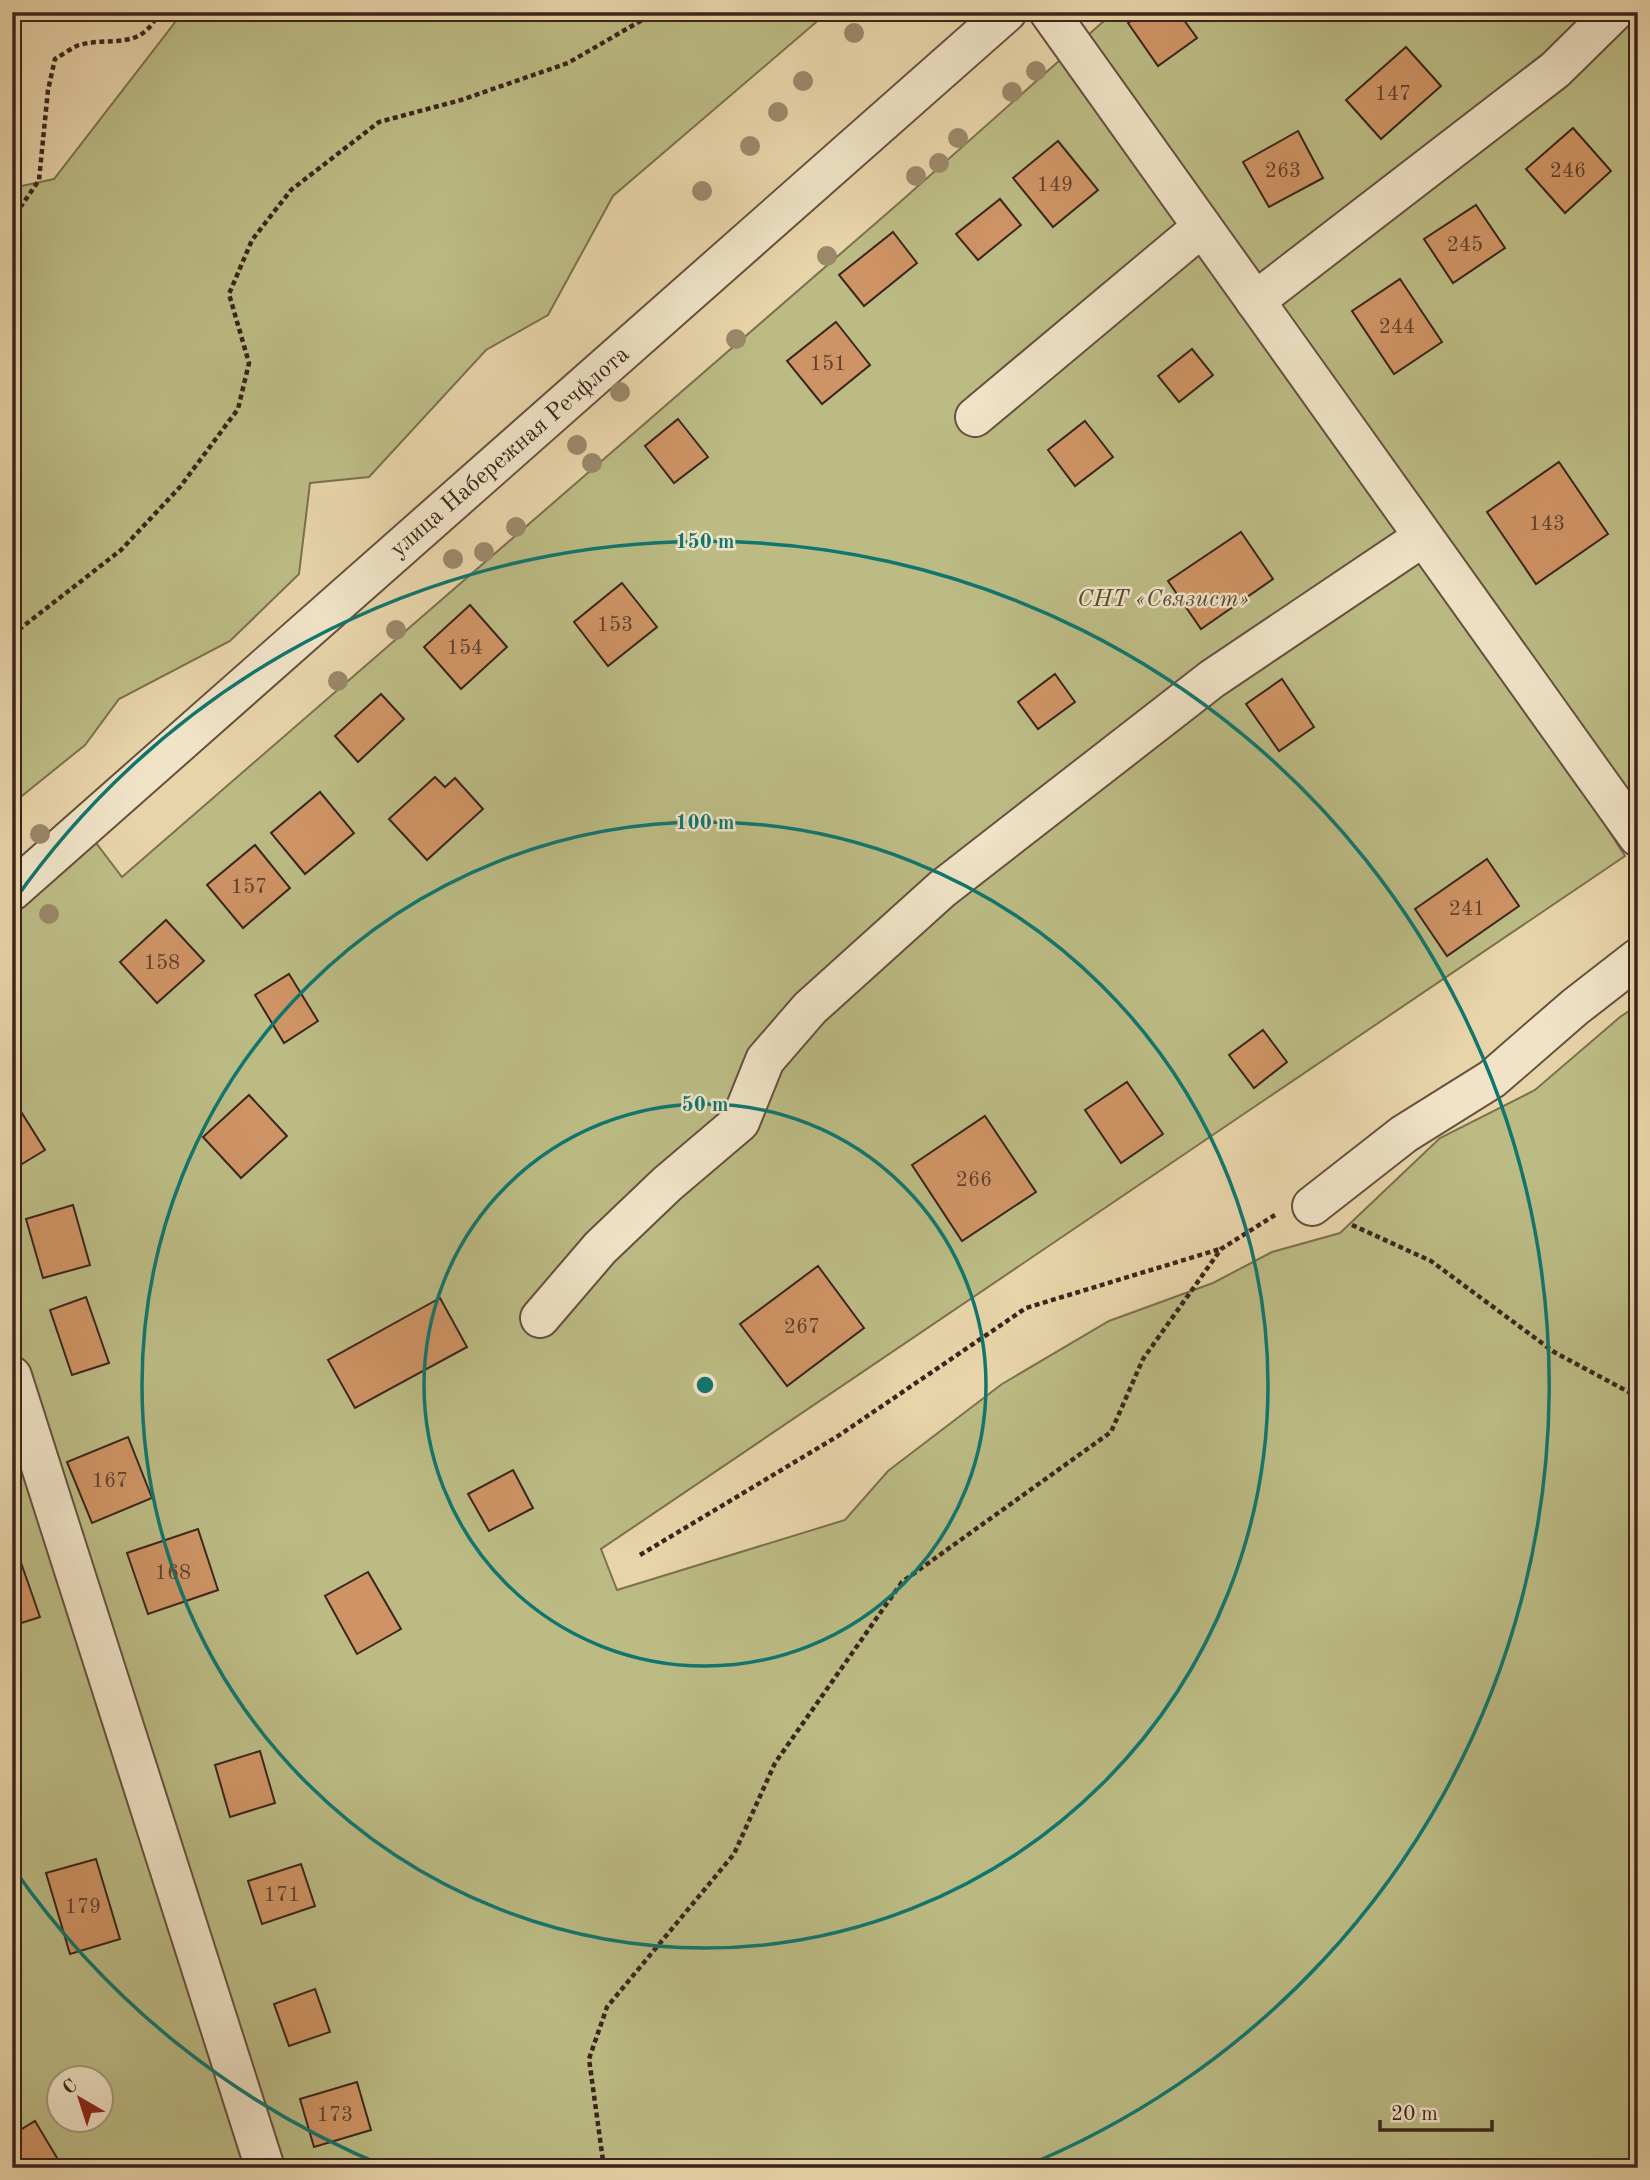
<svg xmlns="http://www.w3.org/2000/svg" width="1650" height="2180" viewBox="0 0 1650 2180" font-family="'Old Standard TT',serif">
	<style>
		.green { fill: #bcbb84; stroke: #7b7050; stroke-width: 2; fill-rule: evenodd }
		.building { fill: #cf9465; stroke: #3a251c; stroke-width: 2 }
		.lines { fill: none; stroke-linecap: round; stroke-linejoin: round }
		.minor-casing { stroke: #66513f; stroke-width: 42 }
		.path { stroke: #3a251c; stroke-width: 4.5; stroke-dasharray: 5 3.5; stroke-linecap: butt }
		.minor { stroke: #f0e3c7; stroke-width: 38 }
		.tree { fill: #9a886a }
		.ring { fill: none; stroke: #0f766e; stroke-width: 3.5 }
		.labels { text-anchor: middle; stroke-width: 5; stroke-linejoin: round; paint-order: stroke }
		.number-label { font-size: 21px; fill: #5f412e }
		.street-label { font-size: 24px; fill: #3a251c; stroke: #f0e3c7 }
		.park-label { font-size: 24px; font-style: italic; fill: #5a4a36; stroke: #f0e3c7 }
		.centre { fill: #0f766e; stroke: #f0e3c7; stroke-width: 3.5 }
		.ring-label { font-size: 21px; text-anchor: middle; font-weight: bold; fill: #0f766e; stroke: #f0e3c7; stroke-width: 5; stroke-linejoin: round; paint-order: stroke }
	</style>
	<rect width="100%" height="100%" fill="#e8d4a9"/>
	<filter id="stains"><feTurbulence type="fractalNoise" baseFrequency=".00286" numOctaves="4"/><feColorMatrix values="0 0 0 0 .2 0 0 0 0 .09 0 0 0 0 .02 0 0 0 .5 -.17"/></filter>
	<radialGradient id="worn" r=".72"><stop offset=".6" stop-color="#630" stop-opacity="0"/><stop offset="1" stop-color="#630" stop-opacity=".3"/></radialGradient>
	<g class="green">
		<path d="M 183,12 L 828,12 L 613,196 L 548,315 L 486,350 L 369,477 L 310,483 L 299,574 L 230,641 L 119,699 L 85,745 L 12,804 L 12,188 L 54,179 Z"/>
		<path d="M 1114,12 L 1638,12 L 1638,805 L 1606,826 L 1625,856 L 601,1549 L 617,1590 L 845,1520 L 888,1471 L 1002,1384 L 1109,1321 L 1213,1283 L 1272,1252 L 1340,1233 L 1440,1138 L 1535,1090 L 1620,1017 L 1638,1005 L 1638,2168 L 12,2168 L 12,917 L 96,843 L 122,877 L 899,203 ZM 60,2078 L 102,2078 L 102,2120 L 60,2120 Z"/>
	</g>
	<g class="building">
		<path d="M 1143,12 L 1178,12 L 1197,38 L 1158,66 L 1128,23 Z"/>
		<path d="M 1406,47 L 1441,86 L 1381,139 L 1346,100 Z"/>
		<path d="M 1573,128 L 1611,171 L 1565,213 L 1526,169 Z"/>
		<path d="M 1298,131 L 1323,178 L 1269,207 L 1243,162 Z"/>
		<path d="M 1058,141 L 1098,190 L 1053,227 L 1013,178 Z"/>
		<path d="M 1000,199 L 1021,225 L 978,260 L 956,234 Z"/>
		<path d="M 1476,205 L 1505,248 L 1453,283 L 1424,239 Z"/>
		<path d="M 893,232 L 917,263 L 864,306 L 839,275 Z"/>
		<path d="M 1400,279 L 1442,342 L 1394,374 L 1352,311 Z"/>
		<path d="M 836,322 L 870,365 L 822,404 L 787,361 Z"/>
		<path d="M 1192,349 L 1213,375 L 1179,402 L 1158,376 Z"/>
		<path d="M 678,419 L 708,457 L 674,483 L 645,446 Z"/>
		<path d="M 1085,421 L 1113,457 L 1075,486 L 1048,450 Z"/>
		<path d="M 1559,462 L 1608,534 L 1536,584 L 1487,512 Z"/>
		<path d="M 1241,532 L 1273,579 L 1201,629 L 1168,581 Z"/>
		<path d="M 622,583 L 657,627 L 608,666 L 574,622 Z"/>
		<path d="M 470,605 L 507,647 L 461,689 L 424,647 Z"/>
		<path d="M 1055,674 L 1075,702 L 1038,729 L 1018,702 Z"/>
		<path d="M 1282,679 L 1314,727 L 1279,751 L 1246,704 Z"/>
		<path d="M 381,694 L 404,719 L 358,762 L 335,736 Z"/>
		<path d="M 435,777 L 445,787 L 455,778 L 483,809 L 427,860 L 389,819 Z"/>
		<path d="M 320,792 L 354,833 L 305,874 L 271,833 Z"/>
		<path d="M 255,845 L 290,888 L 243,928 L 207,885 Z"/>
		<path d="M 1487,859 L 1519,906 L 1447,956 L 1415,909 Z"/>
		<path d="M 166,920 L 204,961 L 157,1003 L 120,962 Z"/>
		<path d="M 289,974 L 318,1021 L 284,1043 L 255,995 Z"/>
		<path d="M 1263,1030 L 1287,1062 L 1254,1088 L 1229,1055 Z"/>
		<path d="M 1127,1082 L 1163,1134 L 1121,1163 L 1085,1110 Z"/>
		<path d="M 249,1095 L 287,1136 L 241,1178 L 203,1137 Z"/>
		<path d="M 15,1102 L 45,1150 L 12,1170 L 12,1104 Z"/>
		<path d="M 985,1116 L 1036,1192 L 962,1241 L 912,1165 Z"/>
		<path d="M 73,1205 L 90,1265 L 43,1278 L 26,1219 Z"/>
		<path d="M 818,1266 L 864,1328 L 787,1386 L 740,1324 Z"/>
		<path d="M 86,1297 L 109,1363 L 72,1375 L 50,1310 Z"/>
		<path d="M 440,1298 L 467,1347 L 355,1408 L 328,1360 Z"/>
		<path d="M 128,1437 L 152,1498 L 92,1523 L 67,1462 Z"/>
		<path d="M 513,1470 L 533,1508 L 489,1531 L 468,1494 Z"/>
		<path d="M 198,1529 L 218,1590 L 148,1614 L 127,1553 Z"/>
		<path d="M 12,1537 L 40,1617 L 12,1626 Z"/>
		<path d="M 368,1572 L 401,1629 L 357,1654 L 325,1596 Z"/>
		<path d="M 260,1751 L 275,1803 L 230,1817 L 215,1765 Z"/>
		<path d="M 96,1859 L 120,1939 L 70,1954 L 46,1873 Z"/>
		<path d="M 301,1864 L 315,1906 L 262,1924 L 248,1881 Z"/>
		<path d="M 315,1989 L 330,2032 L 289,2046 L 274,2004 Z"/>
		<path d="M 357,2082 L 371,2130 L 314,2147 L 300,2099 Z"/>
		<path d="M 35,2121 L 63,2168 L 12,2168 L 12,2135 Z"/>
	</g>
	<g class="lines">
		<defs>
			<g id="minor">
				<path d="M 1049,12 L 1638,837"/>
				<path d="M 1255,301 L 1555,70 L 1614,12"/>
				<path d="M 975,417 L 1202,227"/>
				<path d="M 12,891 L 1007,12"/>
				<path d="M 1312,1206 L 1404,1134 L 1492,1079 L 1575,1007 L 1638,958"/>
				<path d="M 540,1318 L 600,1248 L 667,1184 L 740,1122 L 765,1060 L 810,1008 L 942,889 L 1212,679 L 1423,537"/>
				<path d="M 12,1376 L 265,2168"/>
			</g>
		</defs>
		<use href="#minor" class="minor-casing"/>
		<g class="path">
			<path d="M 12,211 L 22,205 L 39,180 L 48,90 L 55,59 C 62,55 71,48 79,45 C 111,36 141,52 159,12"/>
			<path d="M 12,635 L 121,550 L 180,487 L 238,409 L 249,363 L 229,294 L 252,240 L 291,190 L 379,122 L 461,100 L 568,63 L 656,12"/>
			<path d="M 1352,1225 L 1431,1261 L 1554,1352 L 1638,1397"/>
			<path d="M 640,1555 L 838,1436 L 1026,1308 L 1220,1249"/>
			<path d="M 604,2168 L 589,2059 L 607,2007 L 734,1854 L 775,1763 L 902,1582 L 1111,1432 L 1143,1359 L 1221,1249 L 1275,1215"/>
		</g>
		<use href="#minor" class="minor"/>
	</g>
	<g class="tree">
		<circle cx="854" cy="33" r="10"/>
		<circle cx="1036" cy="71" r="10"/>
		<circle cx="803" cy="81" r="10"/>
		<circle cx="1012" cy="92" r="10"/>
		<circle cx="778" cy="112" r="10"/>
		<circle cx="958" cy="138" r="10"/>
		<circle cx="750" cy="146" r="10"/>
		<circle cx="939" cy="163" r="10"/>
		<circle cx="916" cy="176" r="10"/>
		<circle cx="702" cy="191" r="10"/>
		<circle cx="827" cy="256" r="10"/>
		<circle cx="736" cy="339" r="10"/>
		<circle cx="620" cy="392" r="10"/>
		<circle cx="577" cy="445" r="10"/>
		<circle cx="592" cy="463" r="10"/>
		<circle cx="516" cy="527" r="10"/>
		<circle cx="484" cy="552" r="10"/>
		<circle cx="453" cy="559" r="10"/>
		<circle cx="396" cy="630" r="10"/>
		<circle cx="338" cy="681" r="10"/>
		<circle cx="40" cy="834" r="10"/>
		<circle cx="49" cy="914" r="10"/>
	</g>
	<g class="ring">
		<circle cx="705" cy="1385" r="281"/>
		<circle cx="705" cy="1385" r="563"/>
		<path d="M389 2168A844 844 0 0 1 14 1869M14 901A844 844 0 1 1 1021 2168"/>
	</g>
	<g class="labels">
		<g class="number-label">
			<text x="1393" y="100">147</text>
			<text x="1283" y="177">263</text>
			<text x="1568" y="177">246</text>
			<text x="1055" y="191">149</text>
			<text x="1465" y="251">245</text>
			<text x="1397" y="333">244</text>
			<text x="828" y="370">151</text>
			<text x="1547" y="530">143</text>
			<text x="615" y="631">153</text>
			<text x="465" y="654">154</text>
			<text x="249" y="893">157</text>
			<text x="1467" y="915">241</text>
			<text x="162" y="969">158</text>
			<text x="974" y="1186">266</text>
			<text x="802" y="1333">267</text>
			<text x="110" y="1487">167</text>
			<text x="173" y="1579">168</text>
			<text x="282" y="1901">171</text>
			<text x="83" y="1913">179</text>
			<text x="335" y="2121">173</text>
		</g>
		<g class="street-label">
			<text transform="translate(509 451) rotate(-41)" y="8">улица Набережная Речфлота</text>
		</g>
		<g class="park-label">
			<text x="1163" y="606">СНТ «Связист»</text>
		</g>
	</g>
	<circle cx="705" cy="1385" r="10" class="centre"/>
	<g class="ring-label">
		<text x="705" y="548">150 m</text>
		<text x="705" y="829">100 m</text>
		<text x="705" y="1111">50 m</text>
	</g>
	<rect width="1650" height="2180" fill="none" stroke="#e8d4a9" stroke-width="42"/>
	<rect x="14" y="14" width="1622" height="2152" fill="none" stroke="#3a251c" stroke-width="3.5"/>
	<rect x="21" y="21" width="1608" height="2138" fill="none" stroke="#3a251c" stroke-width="2"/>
	<g transform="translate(80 2099) rotate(321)"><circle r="33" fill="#f0e3c7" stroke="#a79783" stroke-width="2"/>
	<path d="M0-5L12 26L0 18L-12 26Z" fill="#8f2418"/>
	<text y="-10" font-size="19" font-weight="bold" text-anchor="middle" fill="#3a251c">С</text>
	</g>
	<path d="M1380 2120v10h112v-10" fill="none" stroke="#3a251c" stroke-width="3.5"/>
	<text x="1391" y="2120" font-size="21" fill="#3a251c" stroke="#f0e3c7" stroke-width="5" paint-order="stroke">20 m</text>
	<rect width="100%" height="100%" filter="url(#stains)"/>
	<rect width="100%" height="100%" fill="url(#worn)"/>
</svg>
